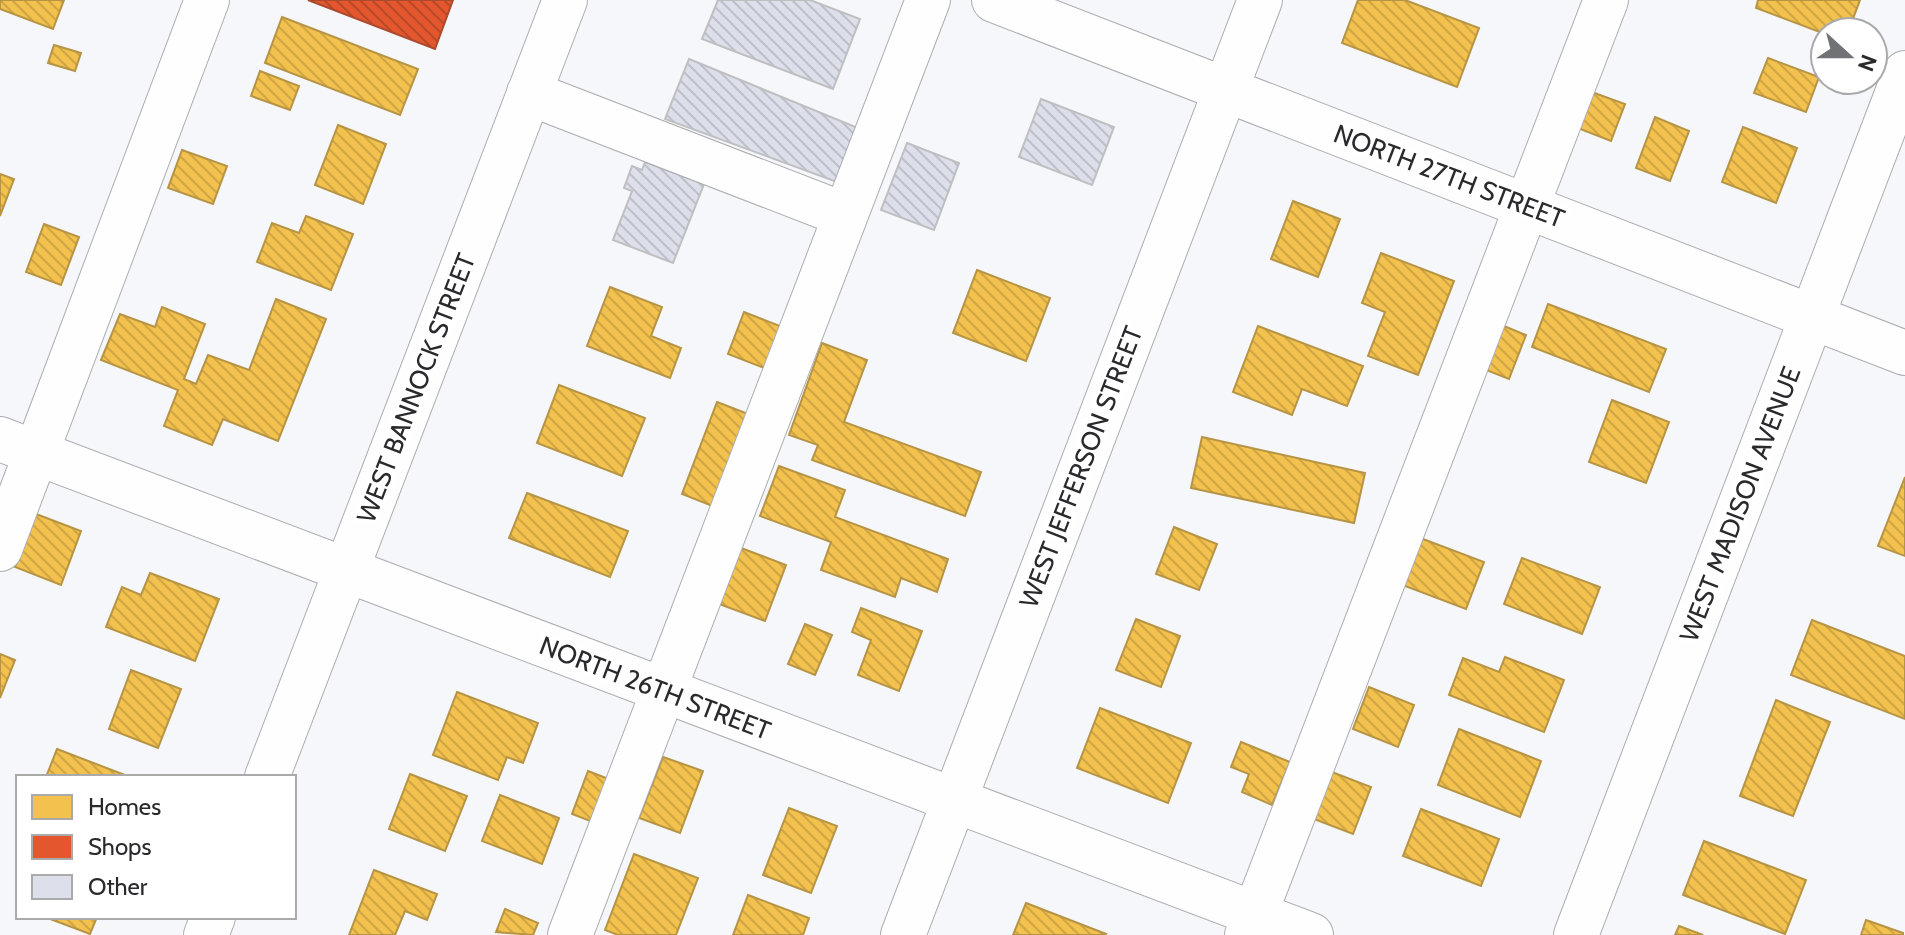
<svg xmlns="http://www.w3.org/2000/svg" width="1905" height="935" viewBox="0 0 1905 935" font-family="Cabin,sans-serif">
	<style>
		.homes { fill: url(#homes-back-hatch); stroke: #b69444; stroke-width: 2 }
		.shops { fill: url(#shops-back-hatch); stroke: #ac4a2e; stroke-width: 2 }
		.building { fill: url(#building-back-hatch); stroke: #bebfc1; stroke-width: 2 }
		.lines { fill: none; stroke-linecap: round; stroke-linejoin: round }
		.minor-casing { stroke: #acadb0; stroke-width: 46 }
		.minor { stroke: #fefefe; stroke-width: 44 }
		.labels { text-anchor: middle; stroke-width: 8; stroke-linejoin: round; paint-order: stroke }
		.street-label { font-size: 26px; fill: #2a2a2d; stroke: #fff }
	</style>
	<defs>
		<pattern id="homes-back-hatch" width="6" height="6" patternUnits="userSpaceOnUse" patternTransform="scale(2)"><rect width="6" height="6" fill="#f2c14e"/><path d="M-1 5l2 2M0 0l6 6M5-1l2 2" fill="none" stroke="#d0a644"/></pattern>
		<pattern id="shops-back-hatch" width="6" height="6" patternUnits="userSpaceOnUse" patternTransform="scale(2)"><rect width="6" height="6" fill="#e4572e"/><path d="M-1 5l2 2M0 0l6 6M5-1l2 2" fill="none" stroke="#b94828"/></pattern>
		<pattern id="building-back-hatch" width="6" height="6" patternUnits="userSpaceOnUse" patternTransform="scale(2)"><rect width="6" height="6" fill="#dde0ea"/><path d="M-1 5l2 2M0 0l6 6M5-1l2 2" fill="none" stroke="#bec0c9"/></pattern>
	</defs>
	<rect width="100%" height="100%" fill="#f6f7fa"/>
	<g class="homes">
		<path d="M 0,0 L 64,0 L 53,29 L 0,9 Z"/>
		<path d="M 1358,0 L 1405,0 L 1479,28 L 1457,87 L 1342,43 Z"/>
		<path d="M 1758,0 L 1860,0 L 1848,32 L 1825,34 L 1756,8 Z"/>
		<path d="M 282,17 L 418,69 L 400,115 L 265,63 Z"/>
		<path d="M 54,45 L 81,53 L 75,71 L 48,63 Z"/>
		<path d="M 1768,58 L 1819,77 L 1806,112 L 1754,93 Z"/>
		<path d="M 260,71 L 299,86 L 290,110 L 251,96 Z"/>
		<path d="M 1589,91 L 1625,104 L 1611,141 L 1575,127 Z"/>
		<path d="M 1655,117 L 1689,131 L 1670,181 L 1636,168 Z"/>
		<path d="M 338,125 L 386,144 L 363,204 L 315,185 Z"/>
		<path d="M 1743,127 L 1797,148 L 1776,203 L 1722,182 Z"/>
		<path d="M 182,150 L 227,166 L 213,204 L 168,188 Z"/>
		<path d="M 0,174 L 14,179 L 0,216 Z"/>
		<path d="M 1293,201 L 1340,219 L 1318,277 L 1271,259 Z"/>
		<path d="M 306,216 L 353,234 L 331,290 L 257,262 L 272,223 L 299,233 Z"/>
		<path d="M 44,224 L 79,237 L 61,285 L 26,272 Z"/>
		<path d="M 1381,253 L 1454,281 L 1418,375 L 1368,356 L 1385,312 L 1362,303 Z"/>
		<path d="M 977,270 L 1050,298 L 1026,361 L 953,333 Z"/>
		<path d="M 610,287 L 662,307 L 651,336 L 681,348 L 670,378 L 587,346 Z"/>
		<path d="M 276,299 L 326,319 L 278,441 L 223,419 L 212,445 L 164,426 L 178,390 L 101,360 L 120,314 L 155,327 L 162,307 L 205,324 L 184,379 L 196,384 L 208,355 L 249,370 Z"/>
		<path d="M 1548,304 L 1666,349 L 1649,392 L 1532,347 Z"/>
		<path d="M 744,312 L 785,328 L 769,370 L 728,354 Z"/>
		<path d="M 1499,324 L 1526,335 L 1509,379 L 1481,368 Z"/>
		<path d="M 1258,326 L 1363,366 L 1347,406 L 1302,389 L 1292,415 L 1233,392 Z"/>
		<path d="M 822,343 L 867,360 L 844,422 L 981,472 L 965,516 L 812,460 L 818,445 L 789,435 Z"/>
		<path d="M 559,385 L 645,418 L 622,476 L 537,443 Z"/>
		<path d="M 1612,400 L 1669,422 L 1646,483 L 1589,462 Z"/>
		<path d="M 717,402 L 756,417 L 720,509 L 682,494 Z"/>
		<path d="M 1202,437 L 1365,473 L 1354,523 L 1191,488 Z"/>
		<path d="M 779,466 L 845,490 L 835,517 L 948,559 L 937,592 L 901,578 L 895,597 L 821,570 L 831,542 L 760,516 Z"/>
		<path d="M 1905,477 L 1905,556 L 1878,546 Z"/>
		<path d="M 527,493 L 628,531 L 610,577 L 509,538 Z"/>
		<path d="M 36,514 L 81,531 L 61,585 L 15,567 Z"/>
		<path d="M 1174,527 L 1217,544 L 1199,590 L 1156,574 Z"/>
		<path d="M 1415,536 L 1484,562 L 1466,609 L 1397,583 Z"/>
		<path d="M 741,548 L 786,565 L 765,621 L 719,604 Z"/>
		<path d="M 1522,558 L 1600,587 L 1582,634 L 1504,604 Z"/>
		<path d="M 150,573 L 219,599 L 195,661 L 106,627 L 122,587 L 141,595 Z"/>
		<path d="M 861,608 L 922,631 L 899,691 L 858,675 L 871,640 L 852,632 Z"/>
		<path d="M 1136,619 L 1180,636 L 1161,687 L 1116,670 Z"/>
		<path d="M 1812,620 L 1905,656 L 1905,719 L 1791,675 Z"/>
		<path d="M 805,624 L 832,635 L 815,675 L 788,664 Z"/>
		<path d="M 0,654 L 15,660 L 0,698 Z"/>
		<path d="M 1505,657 L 1564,680 L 1544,732 L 1449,695 L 1463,658 L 1499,672 Z"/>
		<path d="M 131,670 L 181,689 L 158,748 L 109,729 Z"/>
		<path d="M 1369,687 L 1414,705 L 1398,747 L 1353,729 Z"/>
		<path d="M 457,692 L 538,723 L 523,763 L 507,757 L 498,780 L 433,755 Z"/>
		<path d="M 1776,700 L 1830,722 L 1793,816 L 1740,796 Z"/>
		<path d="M 1100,708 L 1191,743 L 1168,803 L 1077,768 Z"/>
		<path d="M 1459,729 L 1541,761 L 1520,817 L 1438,785 Z"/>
		<path d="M 1241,742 L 1290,762 L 1272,805 L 1242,792 L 1249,774 L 1231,767 Z"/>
		<path d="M 57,749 L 130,777 L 46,777 Z"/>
		<path d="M 663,757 L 703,771 L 680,833 L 639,818 Z"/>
		<path d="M 1324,769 L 1371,787 L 1353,834 L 1306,816 Z"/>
		<path d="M 588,771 L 614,781 L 598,824 L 572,814 Z"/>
		<path d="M 410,774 L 467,796 L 445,851 L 389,829 Z"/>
		<path d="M 500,795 L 559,818 L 542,864 L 482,841 Z"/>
		<path d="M 789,808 L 837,826 L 811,893 L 763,875 Z"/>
		<path d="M 1421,809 L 1499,839 L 1481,886 L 1403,856 Z"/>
		<path d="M 1704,841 L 1806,880 L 1785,934 L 1683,895 Z"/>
		<path d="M 634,854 L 698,878 L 676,935 L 618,935 L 605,930 Z"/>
		<path d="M 374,870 L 437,894 L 427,920 L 405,911 L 395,935 L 349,935 Z"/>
		<path d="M 748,895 L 809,918 L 803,935 L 733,935 Z"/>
		<path d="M 1026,903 L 1106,934 L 1105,935 L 1013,935 Z"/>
		<path d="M 505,909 L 538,923 L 533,935 L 496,932 Z"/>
		<path d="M 45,917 L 97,917 L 90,934 Z"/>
		<path d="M 1866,920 L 1903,933 L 1903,935 L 1861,935 Z"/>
		<path d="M 1679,926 L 1703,935 L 1675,935 Z"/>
	</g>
	<path class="shops" d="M 308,0 L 453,0 L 435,49 Z"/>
	<g class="building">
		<path d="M 718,0 L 810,0 L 860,19 L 833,89 L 702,39 Z"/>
		<path d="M 689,59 L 858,128 L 837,182 L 665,119 Z"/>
		<path d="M 1041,99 L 1114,127 L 1092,185 L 1019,157 Z"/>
		<path d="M 907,143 L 959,163 L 934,230 L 881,210 Z"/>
		<path d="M 645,162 L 704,184 L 673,263 L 613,240 L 632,191 L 624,188 L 632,166 L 642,170 Z"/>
	</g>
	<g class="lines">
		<defs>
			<g id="minor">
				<path d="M 994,0 L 1905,353"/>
				<path d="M 529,93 L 845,215"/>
				<path d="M 0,439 L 1311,935"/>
				<path d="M 0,549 L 207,0"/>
				<path d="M 267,777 L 565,0"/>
				<path d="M 206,935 L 213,917"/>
				<path d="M 570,935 L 928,0"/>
				<path d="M 903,935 L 1260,0"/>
				<path d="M 1247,935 L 1606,0"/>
				<path d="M 1576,935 L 1905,73"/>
			</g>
		</defs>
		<use href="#minor" class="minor-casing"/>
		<use href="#minor" class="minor"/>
	</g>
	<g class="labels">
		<g class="street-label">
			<text transform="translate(1449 176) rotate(21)" y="9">NORTH 27TH STREET</text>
			<text transform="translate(416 388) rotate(-69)" y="9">WEST BANNOCK STREET</text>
			<text transform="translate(1081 467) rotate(-69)" y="9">WEST JEFFERSON STREET</text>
			<text transform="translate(1740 504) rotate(-69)" y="9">WEST MADISON AVENUE</text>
			<text transform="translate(655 688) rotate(21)" y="9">NORTH 26TH STREET</text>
		</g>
	</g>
	<rect x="16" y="775" width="280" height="144" fill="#ffffff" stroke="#aaaaab" stroke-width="2"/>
	<rect x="32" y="795" width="40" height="24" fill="#f2c14e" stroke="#aaaaab" stroke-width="2"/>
	<text x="88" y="815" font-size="24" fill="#2a2a2d">Homes</text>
	<rect x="32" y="835" width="40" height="24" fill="#e4572e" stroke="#aaaaab" stroke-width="2"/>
	<text x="88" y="855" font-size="24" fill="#2a2a2d">Shops</text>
	<rect x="32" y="875" width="40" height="24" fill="#dde0ea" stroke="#aaaaab" stroke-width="2"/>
	<text x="88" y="895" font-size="24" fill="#2a2a2d">Other</text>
	<g transform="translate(1849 56) rotate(111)"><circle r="38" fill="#ffffff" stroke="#aaaaab" stroke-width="2"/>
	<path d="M0-6L14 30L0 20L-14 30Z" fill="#717275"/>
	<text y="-12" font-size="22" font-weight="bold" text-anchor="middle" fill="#2a2a2d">N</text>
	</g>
</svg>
